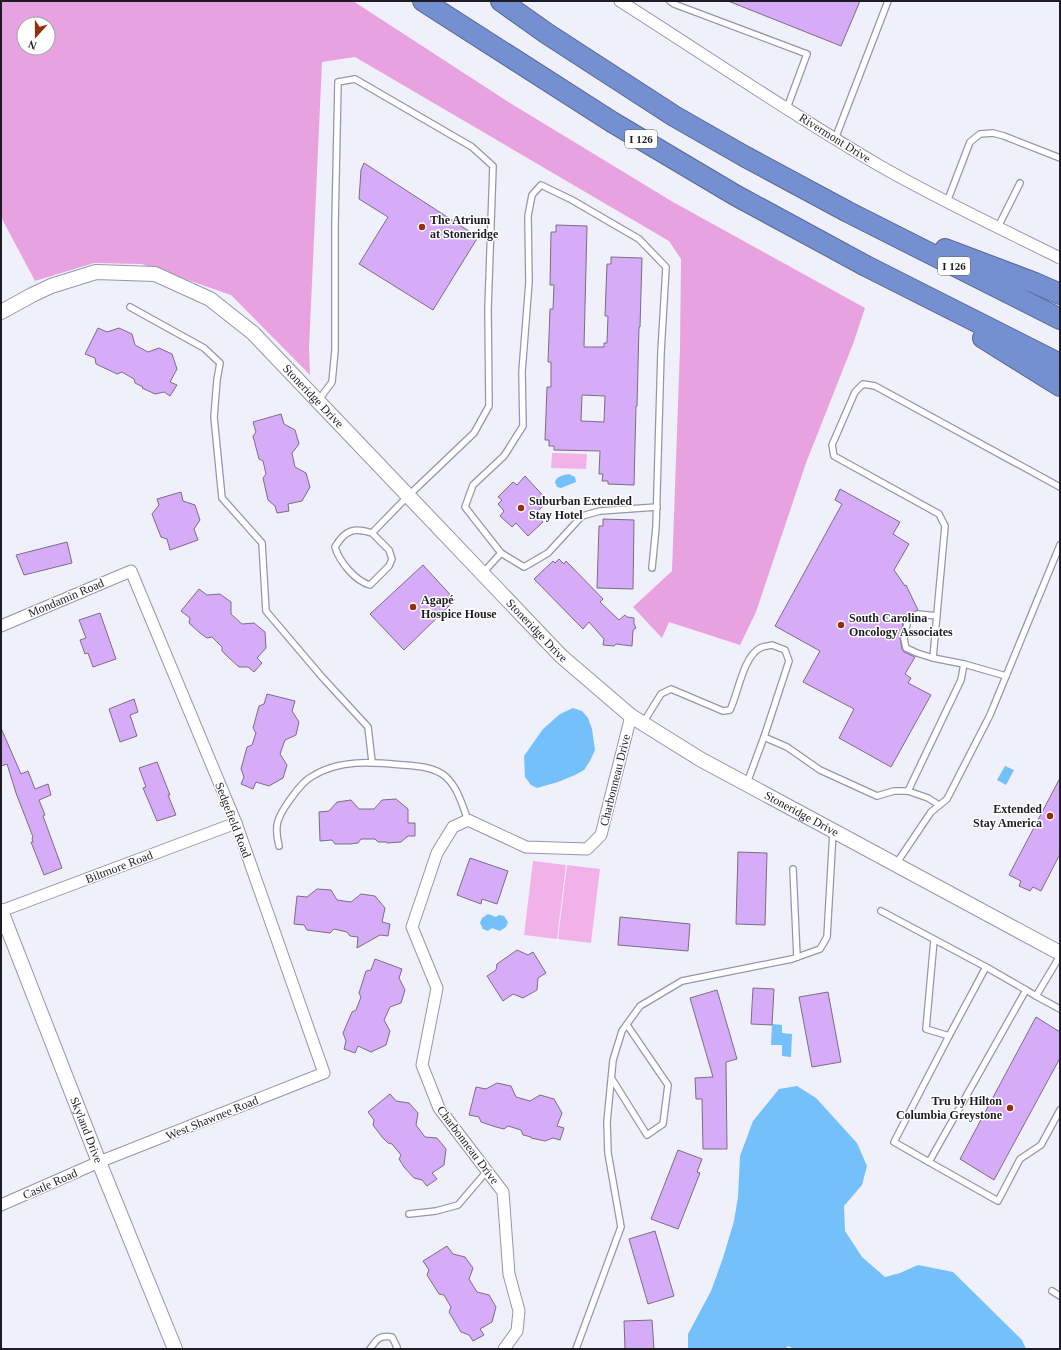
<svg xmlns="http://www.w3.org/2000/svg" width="1061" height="1350" viewBox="0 0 1061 1350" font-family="'Times New Roman',serif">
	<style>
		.green { fill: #f1b2e9 }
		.forest { fill: #e8a2df; fill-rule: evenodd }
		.water { fill: #74c0fb }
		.building { fill: #d6abf7; stroke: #7a6e84; fill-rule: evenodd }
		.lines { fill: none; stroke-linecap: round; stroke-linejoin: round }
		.service-casing { stroke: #9695ae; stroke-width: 8 }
		.minor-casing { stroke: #9695ae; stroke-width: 13 }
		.tertiary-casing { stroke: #9695ae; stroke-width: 16 }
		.motorway-casing { stroke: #566795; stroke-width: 22 }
		.service { stroke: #fff; stroke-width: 5.5 }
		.minor { stroke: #fff; stroke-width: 11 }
		.tertiary { stroke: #fff; stroke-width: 14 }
		.motorway { stroke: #7490d1; stroke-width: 20 }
		.poi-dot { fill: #952e0a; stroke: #fff; stroke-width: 1.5 }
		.labels { text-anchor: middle; stroke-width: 3; stroke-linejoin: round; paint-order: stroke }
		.shield { fill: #fff; stroke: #616066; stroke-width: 1 }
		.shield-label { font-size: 11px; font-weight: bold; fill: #1d1c25 }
		.street-label { font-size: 12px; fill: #1d1c25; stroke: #fff }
		.poi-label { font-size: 12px; font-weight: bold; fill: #1d1c25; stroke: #fff; text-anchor: start }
	</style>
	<rect width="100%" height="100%" fill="#f0f0fb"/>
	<g class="green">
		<path d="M 552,453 L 587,454 L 586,469 L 551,468 Z"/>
		<path d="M 533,861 L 566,865 L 557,939 L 524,935 Z"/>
		<path d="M 567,865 L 600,869 L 591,943 L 558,939 Z"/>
	</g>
	<path class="forest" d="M 1,1 L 353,1 L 510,103 L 673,202 L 865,308 L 853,344 L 806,463 L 756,612 L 740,645 L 669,622 L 662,638 L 633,607 L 672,571 L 680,348 L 681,259 L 669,241 L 355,57 L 322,62 L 309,349 L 310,375 L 231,295 L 142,264 L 94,263 L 35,281 L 1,217 ZM 24,24 L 48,24 L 48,48 L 24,48 Z"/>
	<g class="water">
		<path d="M 569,474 L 575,477 L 576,482 L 561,488 L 557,487 L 555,482 C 557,476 563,475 569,474 Z"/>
		<path d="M 573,708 L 582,711 L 588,718 L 592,729 L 595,750 L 590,761 L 584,770 L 575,775 L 558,782 L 537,788 L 531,785 L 525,777 L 524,756 L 543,729 L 560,714 Z"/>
		<path d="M 1005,766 L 1014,770 L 1006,785 L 997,780 Z"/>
		<path d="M 488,914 L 496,917 L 499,915 L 504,916 L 508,922 L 506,927 L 500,931 L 492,928 L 488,931 L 483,929 L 480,923 L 482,918 Z"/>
		<path d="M 772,1024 L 782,1025 L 782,1033 L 792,1034 L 791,1057 L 782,1056 L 782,1045 L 771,1045 Z"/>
		<path d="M 797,1086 L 816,1098 L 857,1143 L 867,1166 L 862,1185 L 844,1206 L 845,1231 L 862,1257 L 885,1277 L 900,1273 L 918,1265 L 953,1272 L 1022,1340 L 1026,1349 L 794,1349 L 788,1346 L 785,1349 L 688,1349 L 688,1334 L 711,1291 L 723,1258 L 734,1221 L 738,1197 L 740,1156 L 753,1121 L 779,1089 Z"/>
	</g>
	<g class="building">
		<path d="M 728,1 L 860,1 L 841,46 Z"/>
		<path d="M 364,163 L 478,237 L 433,310 L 359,264 L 388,217 L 359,199 L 361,170 Z"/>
		<path d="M 556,225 L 587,226 L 584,347 L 604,347 L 604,343 L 607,343 L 608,316 L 605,316 L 607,264 L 611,264 L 611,257 L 642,258 L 640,327 L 639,327 L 637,406 L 636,406 L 634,485 L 608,484 L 608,481 L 602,481 L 603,474 L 599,474 L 600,451 L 554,450 L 554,446 L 549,446 L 549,440 L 545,440 L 547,387 L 551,387 L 551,362 L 548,362 L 550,309 L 553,309 L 554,285 L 550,285 L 551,232 L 556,232 ZM 582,395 L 605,396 L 604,422 L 581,421 Z"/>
		<path d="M 98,328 L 107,332 L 119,328 L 132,334 L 135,345 L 148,352 L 159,348 L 172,354 L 177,369 L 170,382 L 177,385 L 170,396 L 164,392 L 155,394 L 142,388 L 143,387 L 135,383 L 134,379 L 122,372 L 117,374 L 96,364 L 95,358 L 85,354 Z"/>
		<path d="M 281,414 L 284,424 L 295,430 L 299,444 L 292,453 L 295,467 L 306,473 L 310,487 L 302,501 L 288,504 L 289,511 L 277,513 L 275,506 L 268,500 L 263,478 L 266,474 L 263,461 L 259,459 L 253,436 L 256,432 L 253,422 Z"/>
		<path d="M 525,476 L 548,501 L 538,511 L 541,515 L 539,517 L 543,522 L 528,536 L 516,523 L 512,527 L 500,516 L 504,511 L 498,504 L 502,500 L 498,497 L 513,482 L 517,485 Z"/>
		<path d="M 840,489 L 900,522 L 893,534 L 909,544 L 894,570 L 905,586 L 906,585 L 918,610 L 906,615 L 904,618 L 900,638 L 902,649 L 904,652 L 915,657 L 905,674 L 911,678 L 908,683 L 931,695 L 891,767 L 839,738 L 854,709 L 803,682 L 820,651 L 775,626 L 842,504 L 835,500 Z"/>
		<path d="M 181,492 L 183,501 L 195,505 L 200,520 L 194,529 L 198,540 L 170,550 L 167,539 L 161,537 L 152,514 L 159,505 L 157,499 Z"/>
		<path d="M 603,519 L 634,520 L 633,589 L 597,588 L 599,526 L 603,526 Z"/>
		<path d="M 67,542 L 72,563 L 24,575 L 16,555 Z"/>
		<path d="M 559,559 L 564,564 L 566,561 L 603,599 L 600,602 L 619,620 L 625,615 L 627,617 L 634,618 L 634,624 L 636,628 L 633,630 L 632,646 L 616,644 L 614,646 L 603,645 L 604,639 L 589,622 L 583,629 L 534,579 L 553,561 L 555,563 Z"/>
		<path d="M 423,565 L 455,600 L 404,650 L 370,614 Z"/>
		<path d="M 199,589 L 207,595 L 220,594 L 231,602 L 231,614 L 242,624 L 254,623 L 265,632 L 266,648 L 257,658 L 262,663 L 254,672 L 248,667 L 239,667 L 228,657 L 222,651 L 222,647 L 212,637 L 207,638 L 200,633 L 189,623 L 190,618 L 181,611 Z"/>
		<path d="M 100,613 L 116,659 L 93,667 L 88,653 L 85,654 L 80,640 L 86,638 L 79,620 Z"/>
		<path d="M 267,694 L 295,701 L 292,711 L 299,722 L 296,735 L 285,740 L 280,754 L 287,765 L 283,778 L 269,786 L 256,782 L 253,789 L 241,784 L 244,777 L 241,769 L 247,747 L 252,745 L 256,733 L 253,728 L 259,706 L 264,704 Z"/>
		<path d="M 134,699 L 138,712 L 130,715 L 137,736 L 120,742 L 109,709 Z"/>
		<path d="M 1,728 L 21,774 L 28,771 L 35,789 L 48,784 L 51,795 L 39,800 L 45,815 L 43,816 L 62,868 L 44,875 L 31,842 L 33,842 L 32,838 L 33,837 L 16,793 L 7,764 L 1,766 Z"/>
		<path d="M 157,762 L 170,795 L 168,795 L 176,815 L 157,821 L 143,788 L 146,787 L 139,768 Z"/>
		<path d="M 1060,778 L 1060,854 L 1041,891 L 1033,887 L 1030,891 L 1019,886 L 1021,881 L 1009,875 Z"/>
		<path d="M 396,799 L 408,809 L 408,823 L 415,823 L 415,836 L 408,836 L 401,842 L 387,843 L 387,842 L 378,842 L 375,839 L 361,839 L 358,843 L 350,844 L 335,844 L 332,840 L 320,841 L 319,812 L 329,811 L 337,802 L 351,800 L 359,809 L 374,809 L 382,800 Z"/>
		<path d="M 738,852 L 767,853 L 765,925 L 736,924 Z"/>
		<path d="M 470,858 L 508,871 L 497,904 L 482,899 L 481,904 L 457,895 Z"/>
		<path d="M 317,889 L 331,890 L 337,900 L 351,902 L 361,894 L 375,896 L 385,908 L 382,922 L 390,924 L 388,936 L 380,935 L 357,948 L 358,937 L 350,936 L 347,932 L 334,929 L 330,933 L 307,930 L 304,925 L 294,924 L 297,896 L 307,897 Z"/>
		<path d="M 620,917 L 690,924 L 688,951 L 618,945 Z"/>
		<path d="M 517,950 L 528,955 L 533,952 L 546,973 L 538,978 L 537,990 L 523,998 L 513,994 L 503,1001 L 487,976 L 496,970 L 497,964 Z"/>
		<path d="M 375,959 L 402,969 L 399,978 L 405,990 L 401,1003 L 390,1007 L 384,1020 L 390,1031 L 386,1045 L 371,1052 L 358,1046 L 355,1053 L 344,1049 L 346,1041 L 343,1033 L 352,1012 L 356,1010 L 361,997 L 359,993 L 366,971 L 371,970 Z"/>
		<path d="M 753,988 L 774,989 L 772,1025 L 751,1024 Z"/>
		<path d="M 717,990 L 737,1059 L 726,1062 L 727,1149 L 703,1149 L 702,1099 L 696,1099 L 695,1078 L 713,1077 L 690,998 Z"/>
		<path d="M 828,992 L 841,1062 L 812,1067 L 799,997 Z"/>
		<path d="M 1036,1017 L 1060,1032 L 1060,1058 L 994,1180 L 960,1159 Z"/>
		<path d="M 497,1083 L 511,1086 L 516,1097 L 530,1101 L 540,1095 L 554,1099 L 562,1113 L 557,1126 L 564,1128 L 560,1140 L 553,1138 L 545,1141 L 531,1138 L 531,1137 L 523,1135 L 521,1130 L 508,1126 L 504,1129 L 496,1127 L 481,1122 L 479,1117 L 469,1115 L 476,1087 L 486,1089 Z"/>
		<path d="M 390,1094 L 396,1101 L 409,1103 L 418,1113 L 416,1125 L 425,1137 L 437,1138 L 446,1149 L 444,1165 L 432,1173 L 437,1179 L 427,1186 L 422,1180 L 414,1178 L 404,1167 L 399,1159 L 401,1155 L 392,1144 L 388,1143 L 382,1137 L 373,1125 L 374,1120 L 368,1112 Z"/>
		<path d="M 678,1150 L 702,1159 L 697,1172 L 700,1173 L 678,1229 L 651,1219 Z"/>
		<path d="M 655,1231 L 674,1296 L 648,1304 L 629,1239 Z"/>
		<path d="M 447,1246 L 453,1254 L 465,1257 L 473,1268 L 469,1279 L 477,1292 L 489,1295 L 496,1307 L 492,1322 L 480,1329 L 484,1335 L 473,1341 L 469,1335 L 461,1332 L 449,1312 L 451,1307 L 444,1295 L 439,1294 L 427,1275 L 429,1270 L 423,1261 Z"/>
		<path d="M 652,1320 L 654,1349 L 625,1349 L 624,1321 Z"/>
	</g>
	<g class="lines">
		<defs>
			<g id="service">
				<path d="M 670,1 L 674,4 L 807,54 L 787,108"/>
				<path d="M 835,139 L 888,1"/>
				<path d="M 947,202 L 970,142 L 980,134 L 993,133 L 1004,136 L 1060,158"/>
				<path d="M 998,227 L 1020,183"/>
				<path d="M 130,307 L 204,348 L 220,363 L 217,380 L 214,417 L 222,498 L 262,543 L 266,611 L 322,677 L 368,727 L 372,762"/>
				<path d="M 318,401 L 332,382 L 335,350 L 335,225 L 338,82 L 355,79 L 472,147 L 493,166 L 488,309 L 489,406 L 474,433 L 408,496 L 372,533 C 354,527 345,530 335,547 C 339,561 355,581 370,585 L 389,566 L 392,559 L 389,550 L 372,533"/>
				<path d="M 501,553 L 524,567 L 548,553 L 582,516 L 600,511 L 657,507"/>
				<path d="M 482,574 L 501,553 L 465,507 L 473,485 L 504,456 L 523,426 L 522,372 L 529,282 L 528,216 L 532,195 L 541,185 L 572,200 L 639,239 L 666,267 L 661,352 L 656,527 L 652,568"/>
				<path d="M 933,658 L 917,653 L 906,648 L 904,639 L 908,619 L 918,614 L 937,616"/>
				<path d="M 964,664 L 1006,676"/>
				<path d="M 643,723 L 661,694 L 671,689 L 723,711 L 730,710 C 738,694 743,657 760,648 C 764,646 769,646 772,645 L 785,650 L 789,661 L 764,737 L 747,783"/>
				<path d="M 764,737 L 787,747 L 820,770 L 877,796 L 894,791 L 908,791 L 928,798 L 939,805"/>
				<path d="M 908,791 L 961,680 L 964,664 L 933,658 L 945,526 L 939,514 L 834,456 L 832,445 L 855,392 L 863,384 L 875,386 L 1060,487"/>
				<path d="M 279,846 C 274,826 277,818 289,801 C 295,793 302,782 311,777 C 339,759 372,762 403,765 C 417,766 435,767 446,777 C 458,788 462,805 468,820"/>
				<path d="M 896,864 L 931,812 L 947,799 L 990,715 L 1060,545"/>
				<path d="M 793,869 L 797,957"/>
				<path d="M 881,911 L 986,967 L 1026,990"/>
				<path d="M 934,940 L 926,1029 L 949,1036 L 986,967"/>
				<path d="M 1060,956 L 1036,996 L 1026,990 L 929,1162 L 998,1201 L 1020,1159 L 1041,1145 L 1060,1110"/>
				<path d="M 1036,996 L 1060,1009"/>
				<path d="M 612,1079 L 647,1135 L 663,1124 L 668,1085 L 627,1025"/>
				<path d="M 929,1162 L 894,1142 L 949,1036"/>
				<path d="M 409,1214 L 436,1211 L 458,1205 L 487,1171"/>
				<path d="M 1052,1291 L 1060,1296"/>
				<path d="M 370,1349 C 377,1339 379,1335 392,1337 L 397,1347 L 396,1349"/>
				<path d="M 576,1349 L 621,1227 L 608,1153 L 607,1122 L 613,1060 L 622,1031 L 640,1006 L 682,981 L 792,959 L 820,949 L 827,937 L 833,832"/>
			</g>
			<g id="minor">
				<path d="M 620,1 C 705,55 788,112 875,163 C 935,198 998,227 1060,258"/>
				<path d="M 1,626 L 131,571 L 236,823 L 324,1073 L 99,1162 L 1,1205"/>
				<path d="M 1,911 L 236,823"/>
				<path d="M 504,1349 L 517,1331 L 519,1311 L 509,1274 L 503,1192 L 439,1108 L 422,1065 L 437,988 L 412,927 L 437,853 L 453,827 L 468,820 L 526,847 L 587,849 L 601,835 L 631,716"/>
			</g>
			<g id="tertiary">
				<path id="s1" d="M 1,312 L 32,295 L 51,286 L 96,272 L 155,274 L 210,299 L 253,333 L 561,656 L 631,716 L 700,759 L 1060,953"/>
				<path id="s2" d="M 1,911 L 99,1162 L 175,1349"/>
			</g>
			<g id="motorway">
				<path d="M 423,1 L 612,122 L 735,195 L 866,266 L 1060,364"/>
				<path d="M 501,1 L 546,33 L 674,116 L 744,156 L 848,212 L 1060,319"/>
				<path d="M 945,249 L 1035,283 L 1060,294"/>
				<path d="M 983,338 L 1060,386"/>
			</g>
		</defs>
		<use href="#service" class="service-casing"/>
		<use href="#minor" class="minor-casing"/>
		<use href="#tertiary" class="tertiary-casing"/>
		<use href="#motorway" class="motorway-casing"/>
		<use href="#service" class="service"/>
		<use href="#minor" class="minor"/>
		<use href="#tertiary" class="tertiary"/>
		<use href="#motorway" class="motorway"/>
	</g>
	<g class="poi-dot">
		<circle cx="422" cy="227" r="4"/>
		<circle cx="521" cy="508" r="4"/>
		<circle cx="413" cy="607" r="4"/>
		<circle cx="841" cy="625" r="4"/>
		<circle cx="1050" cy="816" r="4"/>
		<circle cx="1010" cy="1108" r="4"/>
	</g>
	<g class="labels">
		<g class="shield">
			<rect x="625" y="130" width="32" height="18" rx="3"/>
			<rect x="938" y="257" width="32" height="18" rx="3"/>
		</g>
		<g class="shield-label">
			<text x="641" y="143">I 126</text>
			<text x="954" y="270">I 126</text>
		</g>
		<g class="street-label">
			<text transform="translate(835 138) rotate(32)" y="4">Rivermont Drive</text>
			<text dy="4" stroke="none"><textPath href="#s1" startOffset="365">Stoneridge Drive</textPath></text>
			<text transform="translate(66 598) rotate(-23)" y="4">Mondamin Road</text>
			<text dy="4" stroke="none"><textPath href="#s1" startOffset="689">Stoneridge Drive</textPath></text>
			<text transform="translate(615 780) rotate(-76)" y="4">Charbonneau Drive</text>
			<text dy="4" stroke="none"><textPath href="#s1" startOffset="1013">Stoneridge Drive</textPath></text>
			<text transform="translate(233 820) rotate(69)" y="4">Sedgefield Road</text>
			<text transform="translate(119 867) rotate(-21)" y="4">Biltmore Road</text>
			<text transform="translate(212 1118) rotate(-22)" y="4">West Shawnee Road</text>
			<text dy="4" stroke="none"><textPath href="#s2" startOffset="235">Skyland Drive</textPath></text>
			<text transform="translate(468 1145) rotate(53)" y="4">Charbonneau Drive</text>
			<text transform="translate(50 1184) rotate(-24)" y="4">Castle Road</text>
		</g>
		<g class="poi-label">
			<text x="430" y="224">The Atrium<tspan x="430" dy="14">at Stoneridge</tspan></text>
			<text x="529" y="505">Suburban Extended<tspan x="529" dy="14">Stay Hotel</tspan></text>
			<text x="421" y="604">Agapé<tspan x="421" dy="14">Hospice House</tspan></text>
			<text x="849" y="622">South Carolina<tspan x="849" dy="14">Oncology Associates</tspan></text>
			<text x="1042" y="813" text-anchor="end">Extended<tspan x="1042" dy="14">Stay America</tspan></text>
			<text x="1002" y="1105" text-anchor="end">Tru by Hilton<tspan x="1002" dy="14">Columbia Greystone</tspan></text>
		</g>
	</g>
	<rect width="1061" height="1350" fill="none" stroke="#1d1c25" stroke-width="4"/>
	<g transform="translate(36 36) rotate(201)"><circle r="19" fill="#ffffff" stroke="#a5a4a8"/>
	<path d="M0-3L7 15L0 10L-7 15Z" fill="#952e0a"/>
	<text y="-6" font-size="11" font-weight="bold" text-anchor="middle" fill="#1d1c25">N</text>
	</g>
</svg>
